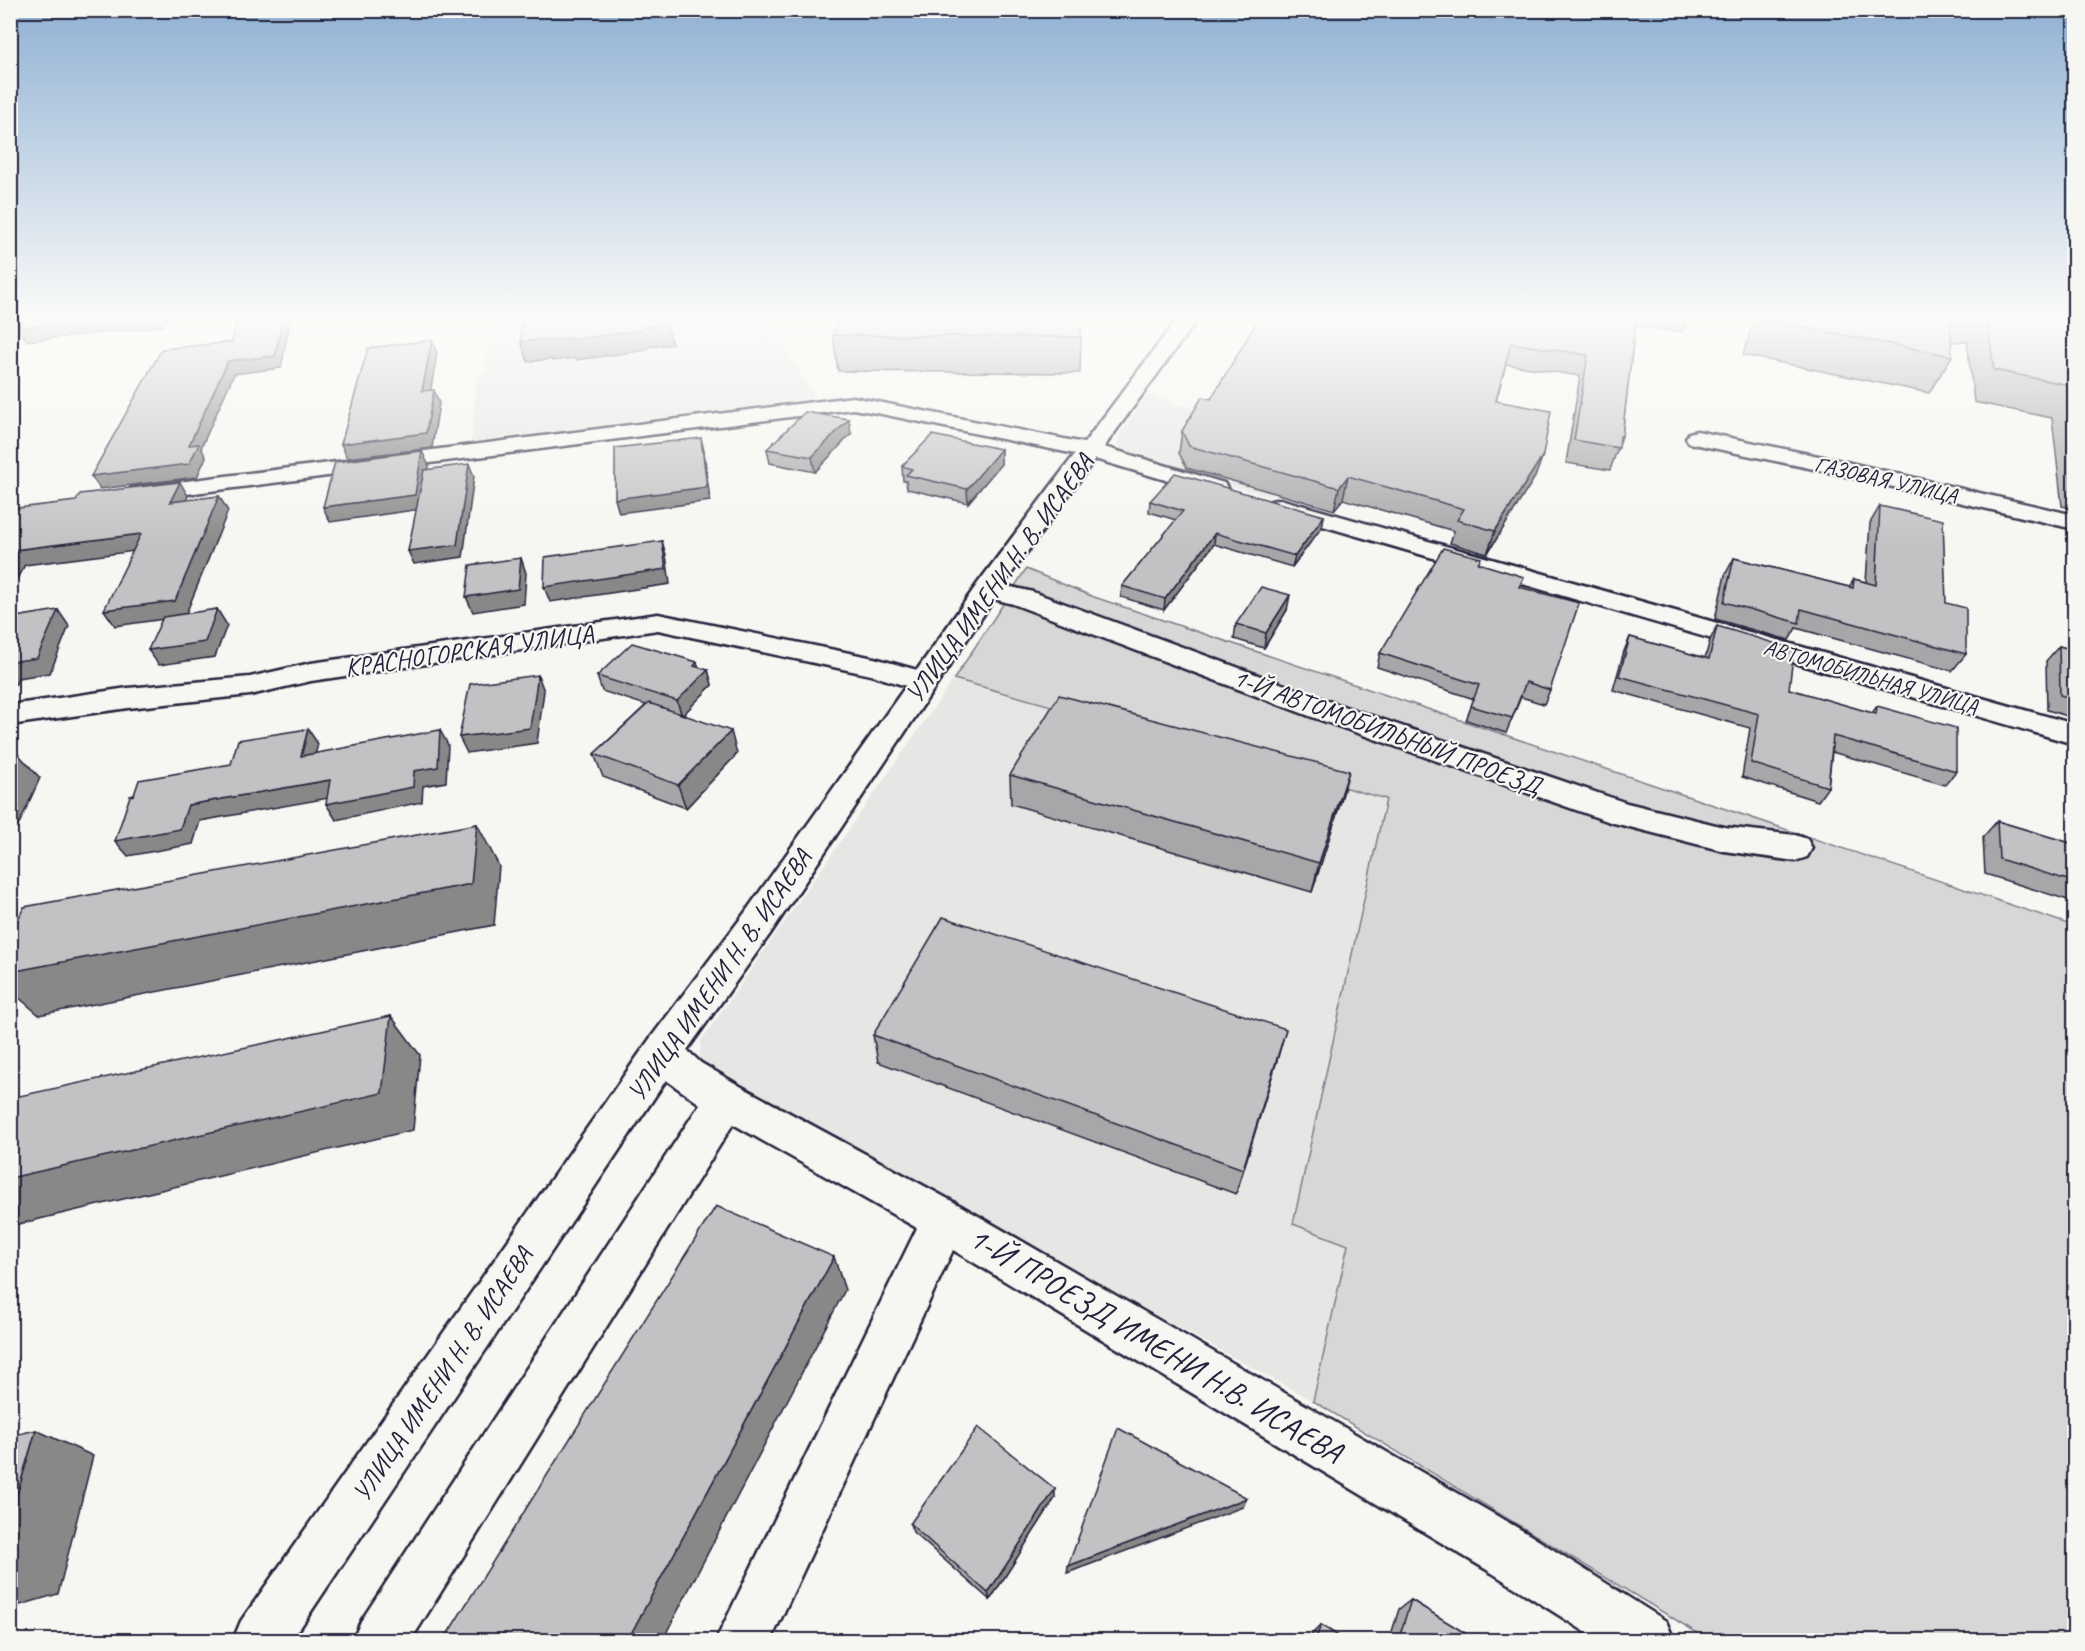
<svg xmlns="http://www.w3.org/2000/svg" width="2085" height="1651" viewBox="0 0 2085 1651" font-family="Caveat,sans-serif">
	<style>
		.built { fill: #e6e6e4 }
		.green { fill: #d7d7d7; stroke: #7c7c89; stroke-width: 1.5 }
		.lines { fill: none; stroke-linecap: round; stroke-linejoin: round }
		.minor-casing { stroke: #22223b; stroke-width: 5 }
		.minor { fill: #f6f6f2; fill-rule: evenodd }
		.wall { fill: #a7a7a9; stroke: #22223b; stroke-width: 1.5 }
		.shaded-wall { fill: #888889; stroke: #22223b; stroke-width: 1.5 }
		.building { fill: #c2c2c4; stroke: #22223b; stroke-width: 1.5 }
		.labels { text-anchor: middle; stroke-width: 4.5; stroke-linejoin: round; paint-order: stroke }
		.far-street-label { font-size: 22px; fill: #22223b; stroke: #f6f6f2 }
		.street-label { font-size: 26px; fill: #22223b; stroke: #f6f6f2 }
		.near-street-label { font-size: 32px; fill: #22223b; stroke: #f6f6f2 }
	</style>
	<rect width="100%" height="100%" fill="#f6f6f2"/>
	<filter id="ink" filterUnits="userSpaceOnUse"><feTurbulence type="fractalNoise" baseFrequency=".0167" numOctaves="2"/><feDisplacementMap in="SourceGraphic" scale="12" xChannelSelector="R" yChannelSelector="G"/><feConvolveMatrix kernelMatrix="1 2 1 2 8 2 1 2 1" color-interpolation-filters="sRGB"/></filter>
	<g filter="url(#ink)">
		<g class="built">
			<path d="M 512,317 L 765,317 L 816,398 L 471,442 L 477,374 L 485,373 L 490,320 Z"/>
			<path d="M 1148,395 L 1310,443 L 1271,497 L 1123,455 L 1118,445 L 1118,436 Z"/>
			<path d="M 954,679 L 1386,799 L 1293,1224 L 1348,1245 L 1313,1401 L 720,1077 L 700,1059 L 701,1041 Z"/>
		</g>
		<path class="green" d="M 1026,569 L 1094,597 L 2074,926 L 2074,1640 L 1709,1640 L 1313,1401 L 1348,1245 L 1293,1224 L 1386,799 L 954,679 Z"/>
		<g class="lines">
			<defs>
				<g id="minor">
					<path d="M 1179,317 L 1199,317 L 1104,447 L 1224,483 L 1228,488 L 1224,493 L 1216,495 L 1095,459 L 1003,585 L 1033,592 L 1334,703 L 1627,803 L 1724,827 L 1795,835 L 1807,839 L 1812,848 L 1807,857 L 1795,861 L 1724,851 L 1610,822 L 1312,717 L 1013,604 L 994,599 L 770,934 L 687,1050 L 701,1063 L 740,1086 L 961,1206 L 1530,1535 L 1666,1621 L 1674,1640 L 1598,1640 L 1492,1573 L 953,1250 L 771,1640 L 716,1640 L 917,1228 L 733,1124 L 411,1640 L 353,1640 L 361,1621 L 700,1104 L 666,1080 L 292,1640 L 233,1640 L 241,1621 L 649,1040 L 744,914 L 906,686 L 871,675 L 658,630 L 311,681 L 250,695 L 128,708 L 10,725 L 10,705 L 128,688 L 250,677 L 311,663 L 658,614 L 874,658 L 917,670 L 978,583 L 1075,454 L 877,413 L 853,409 L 140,500 L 131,498 L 128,493 L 131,488 L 853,397 L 1084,443 Z"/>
					<path d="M 1697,431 L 1833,459 L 2074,515 L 2074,529 L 1833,473 L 1689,443 L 1686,438 L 1689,433 Z"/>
					<path d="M 1280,499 L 2074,724 L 2074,744 L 1271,511 L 1268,506 L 1271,501 Z"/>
				</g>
			</defs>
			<use href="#minor" class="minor-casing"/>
			<use href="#minor" class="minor"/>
		</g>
		<g class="wall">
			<path d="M 1260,317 L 1688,317 L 1682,332 L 1635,326 L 1622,436 L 1610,470 L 1566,463 L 1580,376 L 1506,364 L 1496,401 L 1543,455 L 1535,477 L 1487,554 L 1450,543 L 1454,531 L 1343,499 L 1334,510 L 1187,468 L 1179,453 L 1182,431 L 1211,399 Z"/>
			<path d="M 1755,317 L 2074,317 L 2074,508 L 2062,506 L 2052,418 L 1974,402 L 1967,341 L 1951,342 L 1952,356 L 1929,393 L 1743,355 Z"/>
			<path d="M 833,335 L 1081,337 L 1080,373 L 838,371 Z"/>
			<path d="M 851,434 L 815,472 L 770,463 L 767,449 Z"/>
			<path d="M 1001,449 L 1001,464 L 968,503 L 907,489 L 906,481 L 903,481 L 902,466 Z"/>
			<path d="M 1150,501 L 1324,516 L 1322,527 L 1292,567 L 1214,544 L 1164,610 L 1121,597 L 1122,586 L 1176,520 L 1149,512 Z"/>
			<path d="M 1880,506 L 1946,603 L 1966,654 L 1952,671 L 1796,628 L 1789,640 L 1715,619 L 1725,575 L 1734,558 L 1849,587 L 1854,579 L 1866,582 L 1870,523 Z"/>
			<path d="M 1479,563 L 1520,588 L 1550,690 L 1544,704 L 1521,697 L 1506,733 L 1466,720 L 1474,699 L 1377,667 L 1380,653 Z"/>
			<path d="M 1287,610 L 1264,648 L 1234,639 L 1236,624 Z"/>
			<path d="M 1717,626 L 1789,689 L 1872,713 L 1877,706 L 1956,771 L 1945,785 L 1832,752 L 1828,787 L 1818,801 L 1742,777 L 1750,728 L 1613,690 L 1624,651 L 1630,637 L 1705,658 L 1710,640 Z"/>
			<path d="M 2059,646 L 2074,650 L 2074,718 L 2047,710 L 2046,661 Z"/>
			<path d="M 698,667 L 708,670 L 712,685 L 683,714 L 737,754 L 686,808 L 603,777 L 594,754 L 646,705 L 602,691 L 597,676 Z"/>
			<path d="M 1010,775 L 1341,801 L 1312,892 L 1011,804 Z"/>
			<path d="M 1997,821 L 2074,844 L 2074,902 L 1985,874 L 1983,837 Z"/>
			<path d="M 873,1035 L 1278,1057 L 1236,1194 L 878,1062 Z"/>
			<path d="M 1055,1498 L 990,1600 L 913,1532 L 910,1524 Z"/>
			<path d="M 1411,1600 L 1478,1641 L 1389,1641 L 1399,1609 Z"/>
			<path d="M 1321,1625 L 1346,1641 L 1309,1641 L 1312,1634 Z"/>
		</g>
		<g class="shaded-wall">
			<path d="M 116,317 L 168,317 L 163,326 L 27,341 L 18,328 Z"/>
			<path d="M 283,317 L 291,317 L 281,368 L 234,374 L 201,448 L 206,457 L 197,477 L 100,489 L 91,476 L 189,445 L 228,361 Z"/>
			<path d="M 665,317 L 672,344 L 647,347 L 647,350 L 576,360 L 575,358 L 552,361 L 551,359 L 528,362 L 521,342 L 642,328 Z"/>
			<path d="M 432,340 L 437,354 L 428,405 L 422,391 Z"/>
			<path d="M 434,390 L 439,403 L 432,448 L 347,458 L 341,444 Z"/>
			<path d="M 849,419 L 851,434 L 815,472 L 812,457 Z"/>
			<path d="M 701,438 L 704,451 L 710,501 L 619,513 L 615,499 Z"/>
			<path d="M 1001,449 L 1001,464 L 968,503 L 967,489 Z"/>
			<path d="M 422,451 L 429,466 L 421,509 L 330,522 L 323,507 Z"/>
			<path d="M 1543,455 L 1535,477 L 1487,554 L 1495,531 Z"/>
			<path d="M 469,464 L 474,476 L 463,557 L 414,564 L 408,551 Z"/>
			<path d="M 1348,476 L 1343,499 L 1334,510 L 1339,488 Z"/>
			<path d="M 180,482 L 188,496 L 179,517 L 170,502 Z"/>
			<path d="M 219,496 L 228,511 L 185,616 L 115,626 L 104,610 Z"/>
			<path d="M 1324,516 L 1322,527 L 1292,567 L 1295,556 Z"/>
			<path d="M 1215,533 L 1214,544 L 1164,610 L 1165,599 Z"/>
			<path d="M 141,534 L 151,549 L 25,565 L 10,590 L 10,556 L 14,550 Z"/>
			<path d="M 662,541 L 666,555 L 670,584 L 550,602 L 544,587 Z"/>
			<path d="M 521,558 L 526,573 L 524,604 L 473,612 L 466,597 Z"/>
			<path d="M 1290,595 L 1287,610 L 1264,648 L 1266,633 Z"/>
			<path d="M 217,609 L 227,625 L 215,657 L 159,665 L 148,650 Z"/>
			<path d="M 58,610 L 69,626 L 50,673 L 18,678 L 16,684 L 10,685 L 10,662 Z"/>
			<path d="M 697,662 L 701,676 L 708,670 L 712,685 L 682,716 L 677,701 L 694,666 Z"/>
			<path d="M 538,675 L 544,691 L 537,743 L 467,753 L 459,737 Z"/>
			<path d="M 308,729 L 318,744 L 311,771 L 301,756 Z"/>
			<path d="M 440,730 L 448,745 L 446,782 L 423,786 L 422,802 L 336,820 L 326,804 L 414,771 Z"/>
			<path d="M 731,731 L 737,754 L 686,808 L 678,785 Z"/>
			<path d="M 19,755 L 40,778 L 10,844 L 10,774 Z"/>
			<path d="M 1349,771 L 1341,801 L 1312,892 L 1319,863 Z"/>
			<path d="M 330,780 L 340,796 L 200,821 L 193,844 L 128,856 L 115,841 L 188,805 Z"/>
			<path d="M 477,824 L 499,866 L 494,925 L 39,1015 L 10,990 L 10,972 Z"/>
			<path d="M 391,1016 L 420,1055 L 413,1130 L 10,1226 L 10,1178 Z"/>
			<path d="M 1286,1029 L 1278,1057 L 1236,1194 L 1243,1169 Z"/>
			<path d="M 834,1257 L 845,1290 L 662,1641 L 627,1641 Z"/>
			<path d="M 36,1430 L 93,1456 L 58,1594 L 10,1608 L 10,1518 Z"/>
			<path d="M 1055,1489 L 1055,1498 L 990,1600 L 988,1593 Z"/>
			<path d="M 1247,1498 L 1243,1507 L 1067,1573 L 1068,1566 Z"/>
		</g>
		<g class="building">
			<path d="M 26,317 L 116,317 L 18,328 Z"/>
			<path d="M 238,317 L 283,317 L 275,356 L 228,361 L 189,445 L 199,444 L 189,464 L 91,476 L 162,349 L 232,342 Z"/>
			<path d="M 521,317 L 665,317 L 667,324 L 642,328 L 642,330 L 570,340 L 570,338 L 546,341 L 546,339 L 521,342 Z"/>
			<path d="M 839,317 L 1081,317 L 1081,337 L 833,335 Z"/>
			<path d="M 1260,317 L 1636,317 L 1622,436 L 1620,436 L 1619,448 L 1574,440 L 1588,355 L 1511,343 L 1496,401 L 1551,411 L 1543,455 L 1495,531 L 1457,520 L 1464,509 L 1348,476 L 1339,488 L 1189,446 L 1182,431 L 1202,397 L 1211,399 Z"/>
			<path d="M 1761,317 L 1950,317 L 1952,356 L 1760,319 Z"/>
			<path d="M 1987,317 L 2074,317 L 2074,386 L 1994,370 Z"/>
			<path d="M 432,340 L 422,391 L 434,390 L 426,433 L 341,444 L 368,348 Z"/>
			<path d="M 805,412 L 849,419 L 812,457 L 767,449 Z"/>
			<path d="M 932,435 L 1001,449 L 967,489 L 906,475 L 912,469 L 902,466 Z"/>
			<path d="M 701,438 L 707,487 L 615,499 L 615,448 Z"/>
			<path d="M 422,451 L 415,495 L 323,507 L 335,462 Z"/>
			<path d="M 469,464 L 457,545 L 408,551 L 424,470 Z"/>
			<path d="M 1175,473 L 1324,516 L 1295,556 L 1215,533 L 1165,599 L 1122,586 L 1183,511 L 1150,501 Z"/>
			<path d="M 180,482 L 170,502 L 219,496 L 175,601 L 104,610 L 141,534 L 14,550 L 10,556 L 10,509 L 76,501 L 80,494 Z"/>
			<path d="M 1880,506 L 1943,520 L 1946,603 L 1966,608 L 1966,654 L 1801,609 L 1799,623 L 1724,602 L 1734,558 L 1853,588 L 1854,579 L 1876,585 Z"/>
			<path d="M 662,541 L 666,569 L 544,587 L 545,557 Z"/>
			<path d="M 1443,548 L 1481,558 L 1478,563 L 1524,577 L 1519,587 L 1579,603 L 1550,690 L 1526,682 L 1512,718 L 1471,706 L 1479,685 L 1380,653 Z"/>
			<path d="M 521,558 L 518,589 L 466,597 L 470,565 Z"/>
			<path d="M 1261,587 L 1290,595 L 1266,633 L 1236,624 Z"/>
			<path d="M 217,609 L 205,642 L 148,650 L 163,617 Z"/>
			<path d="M 58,610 L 37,658 L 10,662 L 10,618 Z"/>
			<path d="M 1717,626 L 1794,649 L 1789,689 L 1876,714 L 1877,706 L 1956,728 L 1956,771 L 1833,736 L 1828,787 L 1751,763 L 1759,714 L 1619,676 L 1630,637 L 1709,659 Z"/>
			<path d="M 632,643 L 697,662 L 694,666 L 708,670 L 677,701 L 597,676 Z"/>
			<path d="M 2059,646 L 2074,650 L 2074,699 L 2060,695 Z"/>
			<path d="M 538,675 L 530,728 L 459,737 L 470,684 Z"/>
			<path d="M 1059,695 L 1349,771 L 1319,863 L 1010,775 Z"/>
			<path d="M 649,703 L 731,731 L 678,785 L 594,754 Z"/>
			<path d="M 308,729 L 301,756 L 440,730 L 438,767 L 414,771 L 413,787 L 326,804 L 330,780 L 188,805 L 180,829 L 115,841 L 130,796 L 134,795 L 139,780 L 231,764 L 238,740 Z"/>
			<path d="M 19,755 L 10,774 L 10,757 Z"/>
			<path d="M 1997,821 L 2074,844 L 2074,882 L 1999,859 Z"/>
			<path d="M 477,824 L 471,884 L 10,972 L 10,937 L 24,907 Z"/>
			<path d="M 943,917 L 1286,1029 L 1243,1169 L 873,1035 Z"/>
			<path d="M 391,1016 L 382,1093 L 10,1178 L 10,1098 Z"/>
			<path d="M 716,1206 L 834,1257 L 627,1641 L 443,1641 Z"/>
			<path d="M 978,1427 L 1055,1489 L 988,1593 L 910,1524 Z"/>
			<path d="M 1118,1428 L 1247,1498 L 1068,1566 Z"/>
			<path d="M 36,1430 L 10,1518 L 10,1436 Z"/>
			<path d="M 1411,1600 L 1478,1641 L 1398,1641 Z"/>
			<path d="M 1321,1625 L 1346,1641 L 1315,1641 Z"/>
		</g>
	</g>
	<linearGradient id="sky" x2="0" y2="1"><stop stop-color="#90b1d3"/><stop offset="0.58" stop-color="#fbfbf9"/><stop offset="1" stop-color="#fbfbf9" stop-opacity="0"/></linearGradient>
	<rect width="2085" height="548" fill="url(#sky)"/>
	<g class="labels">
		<g class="far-street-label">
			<text transform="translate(1886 479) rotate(13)" y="8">ГАЗОВАЯ УЛИЦА</text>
			<text transform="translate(1871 676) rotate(16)" y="8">АВТОМОБИЛЬНАЯ УЛИЦА</text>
		</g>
		<g class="street-label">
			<text transform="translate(999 578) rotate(-54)" y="9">УЛИЦА ИМЕНИ Н. В. ИСАЕВА</text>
			<text transform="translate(469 650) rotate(-8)" y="9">КРАСНОГОРСКАЯ УЛИЦА</text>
			<text transform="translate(1387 731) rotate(20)" y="9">1-Й АВТОМОБИЛЬНЫЙ ПРОЕЗД</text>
			<text transform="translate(719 975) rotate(-55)" y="9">УЛИЦА ИМЕНИ Н. В. ИСАЕВА</text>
			<text transform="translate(442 1374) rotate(-56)" y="9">УЛИЦА ИМЕНИ Н. В. ИСАЕВА</text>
		</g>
		<g class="near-street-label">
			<text transform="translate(1156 1344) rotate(31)" y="11">1-Й ПРОЕЗД ИМЕНИ Н.В. ИСАЕВА</text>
		</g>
	</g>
	<rect width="2085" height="1651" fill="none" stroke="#f6f6f2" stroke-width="36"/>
	<rect x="18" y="18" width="2049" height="1615" fill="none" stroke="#22223b" stroke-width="2" filter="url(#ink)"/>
</svg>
